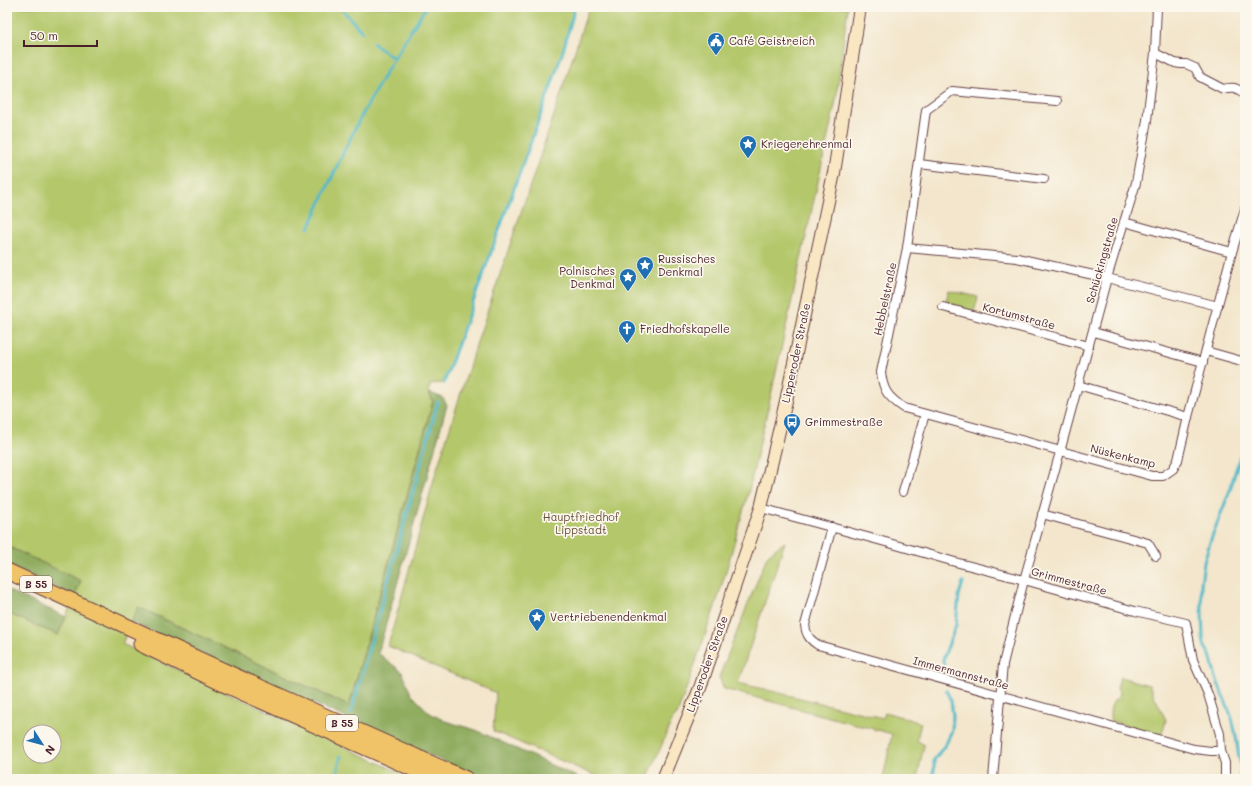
<svg xmlns="http://www.w3.org/2000/svg" width="1252" height="786" viewBox="0 0 1252 786" font-family="Mali,sans-serif">
	<style>
		.green { fill: #b4c76a; stroke: #7f734a; fill-rule: evenodd }
		.forest { fill: #8fac5e; stroke: #6c6644 }
		.lines { fill: none; stroke-linecap: round; stroke-linejoin: round }
		.stream { stroke: #4db8c8; stroke-width: 3 }
		.street-casing { stroke: #633d43; stroke-width: 10 }
		.secondary-casing { stroke: #633d43; stroke-width: 14 }
		.highway-casing { stroke: #633d43; stroke-width: 17 }
		.street { stroke: #fff; stroke-width: 8 }
		.secondary { stroke: #f9e7c3; stroke-width: 12 }
		.highway { stroke: #f1c369; stroke-width: 15 }
		.labels { text-anchor: middle; stroke-width: 3.5; stroke-linejoin: round; paint-order: stroke }
		.shield { fill: #fbf7ec; stroke: #7f6065; stroke-width: 1 }
		.shield-label { font-size: 10px; font-weight: bold; fill: #4a1f2b }
		.poi-label { font-size: 11px; fill: #4a1f2b; stroke: #fbf7ec; text-anchor: start }
		.street-label { font-size: 11px; fill: #4a1f2b; stroke: #fbf7ec }
		.park-label { font-size: 11px; fill: #6a513e; stroke: #fbf7ec }
	</style>
	<rect width="100%" height="100%" fill="#fbf7ec"/>
	<filter id="ink" filterUnits="userSpaceOnUse"><feTurbulence type="fractalNoise" baseFrequency=".025" numOctaves="2"/><feDisplacementMap in="SourceGraphic" scale="8" xChannelSelector="R" yChannelSelector="G"/><feConvolveMatrix kernelMatrix="1 2 1 2 8 2 1 2 1" color-interpolation-filters="sRGB"/></filter>
	<filter id="wash" filterUnits="userSpaceOnUse"><feTurbulence type="fractalNoise" baseFrequency=".012" numOctaves="4" result="noise"/><feDisplacementMap in="SourceGraphic" scale="16" xChannelSelector="R" yChannelSelector="G"/><feGaussianBlur stdDeviation="0.9" result="paint"/><feColorMatrix in="noise" values="0 0 0 0 0 0 0 0 0 0 0 0 0 0 0 0 0 1.4 0 .05"/><feComposite in="paint" operator="in"/></filter>
	<g filter="url(#wash)">
		<rect width="100%" height="100%" fill="#f3e6cc"/>
		<g class="green">
			<path d="M 7,7 L 575,7 L 563,51 L 552,83 L 444,383 L 431,384 L 428,392 L 433,401 L 349,706 L 138,607 L 122,644 L 414,779 L 7,779 L 7,613 L 58,635 L 81,581 L 7,546 ZM 30,732 L 54,732 L 54,756 L 30,756 Z"/>
			<path d="M 589,7 L 848,7 L 836,100 L 771,395 L 749,490 L 727,568 L 716,604 L 677,715 L 673,719 L 647,779 L 603,779 L 493,731 L 496,693 L 388,646 L 436,472 L 475,348 L 555,112 Z"/>
			<path d="M 949,290 L 978,297 L 974,312 L 945,304 Z"/>
			<path d="M 785,542 L 738,683 L 883,718 L 885,712 L 921,723 L 917,740 L 924,745 L 917,779 L 883,779 L 892,734 L 724,689 L 719,677 L 767,556 L 775,549 Z"/>
			<path d="M 1120,677 L 1149,685 L 1166,720 L 1161,736 L 1111,721 C 1109,716 1110,706 1114,701 C 1117,698 1118,698 1120,693 L 1117,688 Z"/>
			<path d="M 1239,758 L 1245,759 L 1245,777 L 1240,773 Z"/>
		</g>
		<g class="forest">
			<path d="M 428,392 L 443,398 L 447,405 L 378,653 L 402,672 L 411,694 L 430,713 L 445,721 L 476,730 L 581,779 L 483,779 L 131,622 L 138,607 L 349,706 L 433,401 Z"/>
			<path d="M 7,546 L 81,581 L 75,596 L 7,565 Z"/>
			<path d="M 7,590 L 66,617 L 58,635 L 7,613 Z"/>
		</g>
		<g class="lines">
			<g class="stream">
				<path d="M 340,7 L 362,32"/>
				<path d="M 373,43 L 393,58"/>
				<path d="M 309,228 C 326,191 342,153 361,117 C 381,79 403,43 426,7"/>
				<path d="M 444,383 L 552,83 L 563,51 L 575,7"/>
				<path d="M 944,671 L 943,659 L 956,625 L 959,595 L 963,582"/>
				<path d="M 351,713 L 438,402"/>
				<path d="M 1239,758 L 1236,736 L 1232,718 L 1216,678 L 1210,655 L 1205,647 L 1203,639 L 1201,584 L 1204,562 L 1211,539 L 1229,493 L 1245,439"/>
				<path d="M 1240,773 L 1240,779"/>
				<path d="M 335,779 L 341,756"/>
				<path d="M 931,779 L 934,770 L 934,760 L 947,742 L 952,730 L 953,716 L 951,701 L 946,690"/>
			</g>
		</g>
	</g>
	<g filter="url(#ink)">
		<g class="lines">
			<defs>
				<g id="street">
					<path d="M 1155,53 L 1175,63 L 1181,64 L 1186,64 L 1195,68 L 1200,77 L 1223,89 C 1234,86 1236,88 1245,94"/>
					<path d="M 1057,101 L 952,91 L 926,110 L 907,248 L 881,372 C 883,391 888,397 904,408 L 1152,476 L 1163,476 L 1173,469 L 1178,460 L 1188,417 L 1232,252 L 1245,209"/>
					<path d="M 919,164 L 1044,179"/>
					<path d="M 1124,222 L 1232,252"/>
					<path d="M 907,248 L 1017,258 L 1107,278 L 1218,306"/>
					<path d="M 943,307 L 1089,346"/>
					<path d="M 1093,332 L 1203,362"/>
					<path d="M 1206,351 L 1245,362"/>
					<path d="M 1078,385 L 1188,417"/>
					<path d="M 903,492 L 925,414"/>
					<path d="M 761,508 L 889,543 L 955,562 L 1024,580 L 1135,611 L 1186,623 L 1193,660 L 1208,694 L 1220,734 L 1221,751 L 1225,763 L 1225,779"/>
					<path d="M 1042,514 L 1148,543 L 1156,556"/>
					<path d="M 832,527 L 805,625 C 806,635 810,640 818,645 L 1194,749 L 1211,751 L 1221,751"/>
					<path d="M 993,779 L 1003,664 L 1024,580 L 1060,452 L 1107,278 L 1136,183 L 1147,120 L 1155,53 L 1157,7"/>
				</g>
				<path id="secondary" d="M 663,779 L 700,688 L 761,508 L 786,401 L 834,173 L 860,7"/>
				<g id="highway">
					<path d="M 7,571 L 235,676 L 466,779"/>
					<path d="M 141,644 L 228,686 L 436,779"/>
				</g>
			</defs>
			<use href="#street" class="street-casing"/>
			<use href="#secondary" class="secondary-casing"/>
			<use href="#highway" class="highway-casing"/>
			<use href="#street" class="street"/>
			<use href="#secondary" class="secondary"/>
			<use href="#highway" class="highway"/>
		</g>
	</g>
	<defs>
		<symbol id="civic-pin" viewBox="-11 -11 22 30"><path d="M0 17L-7.5 6A9.5 9.5 0 1 1 7.5 6Z" fill="#1f6fb2" stroke="#fbf7ec"/><path d="M-.6-6.5H3V-4.5H.6V-3L4-1V1h2V6H-6V1h2V-1L-.6-3ZM-1.2 2.5V6h2.4V2.5Z" fill="#fff"/></symbol>
		<symbol id="sight-pin" viewBox="-11 -11 22 30"><path d="M0 17L-7.5 6A9.5 9.5 0 1 1 7.5 6Z" fill="#1f6fb2" stroke="#fbf7ec"/><path d="M0-6L1.8-2.2L6-1.7L2.9 1.2L3.7 5.4L0 3.3L-3.7 5.4L-2.9 1.2L-6-1.7L-1.8-2.2Z" fill="#fff"/></symbol>
		<symbol id="church-pin" viewBox="-11 -11 22 30"><path d="M0 17L-7.5 6A9.5 9.5 0 1 1 7.5 6Z" fill="#1f6fb2" stroke="#fbf7ec"/><path d="M-1.2-6h2.4v3.5h3.3v2.4h-3.3V6h-2.4V-.1h-3.3v-2.4h3.3Z" fill="#fff"/></symbol>
		<symbol id="bus-pin" viewBox="-11 -11 22 30"><path d="M0 17L-7.5 6A9.5 9.5 0 1 1 7.5 6Z" fill="#1f6fb2" stroke="#fbf7ec"/><path d="M-5-6H5V4H4V6H2V4H-2V6H-4V4H-5ZM-3.5-4V0h7V-4ZM-3.5 1.2v1.5H-2V1.2ZM2 1.2v1.5H3.5V1.2Z" fill="#fff"/></symbol>
	</defs>
	<g fill-rule="evenodd">
		<use href="#civic-pin" x="706" y="31" width="20" height="27"/>
		<use href="#sight-pin" x="738" y="134" width="20" height="27"/>
		<use href="#sight-pin" x="635" y="255" width="20" height="27"/>
		<use href="#sight-pin" x="618" y="267" width="20" height="27"/>
		<use href="#church-pin" x="617" y="319" width="20" height="27"/>
		<use href="#bus-pin" x="782" y="412" width="20" height="27"/>
		<use href="#sight-pin" x="527" y="607" width="20" height="27"/>
	</g>
	<g class="labels">
		<g class="shield">
			<rect x="20" y="576" width="32" height="16" rx="3"/>
			<rect x="326" y="715" width="32" height="16" rx="3"/>
		</g>
		<g class="shield-label">
			<text x="36" y="588">B 55</text>
			<text x="342" y="727">B 55</text>
		</g>
		<g class="poi-label">
			<text x="729" y="45">Café Geistreich</text>
			<text x="761" y="148">Kriegerehrenmal</text>
			<text x="658" y="263">Russisches<tspan x="658" dy="13">Denkmal</tspan></text>
			<text x="615" y="275" text-anchor="end">Polnisches<tspan x="615" dy="13">Denkmal</tspan></text>
			<text x="640" y="333">Friedhofskapelle</text>
			<text x="805" y="426">Grimmestraße</text>
			<text x="550" y="621">Vertriebenendenkmal</text>
		</g>
		<g class="street-label">
			<text transform="translate(1102 260) rotate(-74)" y="4">Schückingstraße</text>
			<text transform="translate(885 299) rotate(-78)" y="4">Hebbelstraße</text>
			<text transform="translate(1019 316) rotate(15)" y="4">Kortumstraße</text>
			<text transform="translate(796 353) rotate(-78)" y="4">Lipperoder Straße</text>
			<text transform="translate(1123 456) rotate(14)" y="4">Nüskenkamp</text>
			<text transform="translate(1069 581) rotate(15)" y="4">Grimmestraße</text>
			<text transform="translate(707 664) rotate(-70)" y="4">Lipperoder Straße</text>
			<text transform="translate(961 673) rotate(15)" y="4">Immermannstraße</text>
		</g>
		<g class="park-label">
			<text x="581" y="521">Hauptfriedhof<tspan x="581" dy="13">Lippstadt</tspan></text>
		</g>
	</g>
	<rect width="1252" height="786" fill="none" stroke="#fbf7ec" stroke-width="24"/>
	<g transform="translate(42 744) rotate(126)"><circle r="19" fill="#fbf7ec" stroke="#b4a19f"/>
	<path d="M0-3L7 15L0 10L-7 15Z" fill="#1f6fb2"/>
	<text y="-6" font-size="11" font-weight="bold" text-anchor="middle" fill="#4a1f2b">N</text>
	</g>
	<path d="M24 40v6h73v-6" fill="none" stroke="#4a1f2b" stroke-width="2"/>
	<text x="30" y="40" font-size="12" fill="#4a1f2b" stroke="#fbf7ec" stroke-width="3" paint-order="stroke">50 m</text>
</svg>
